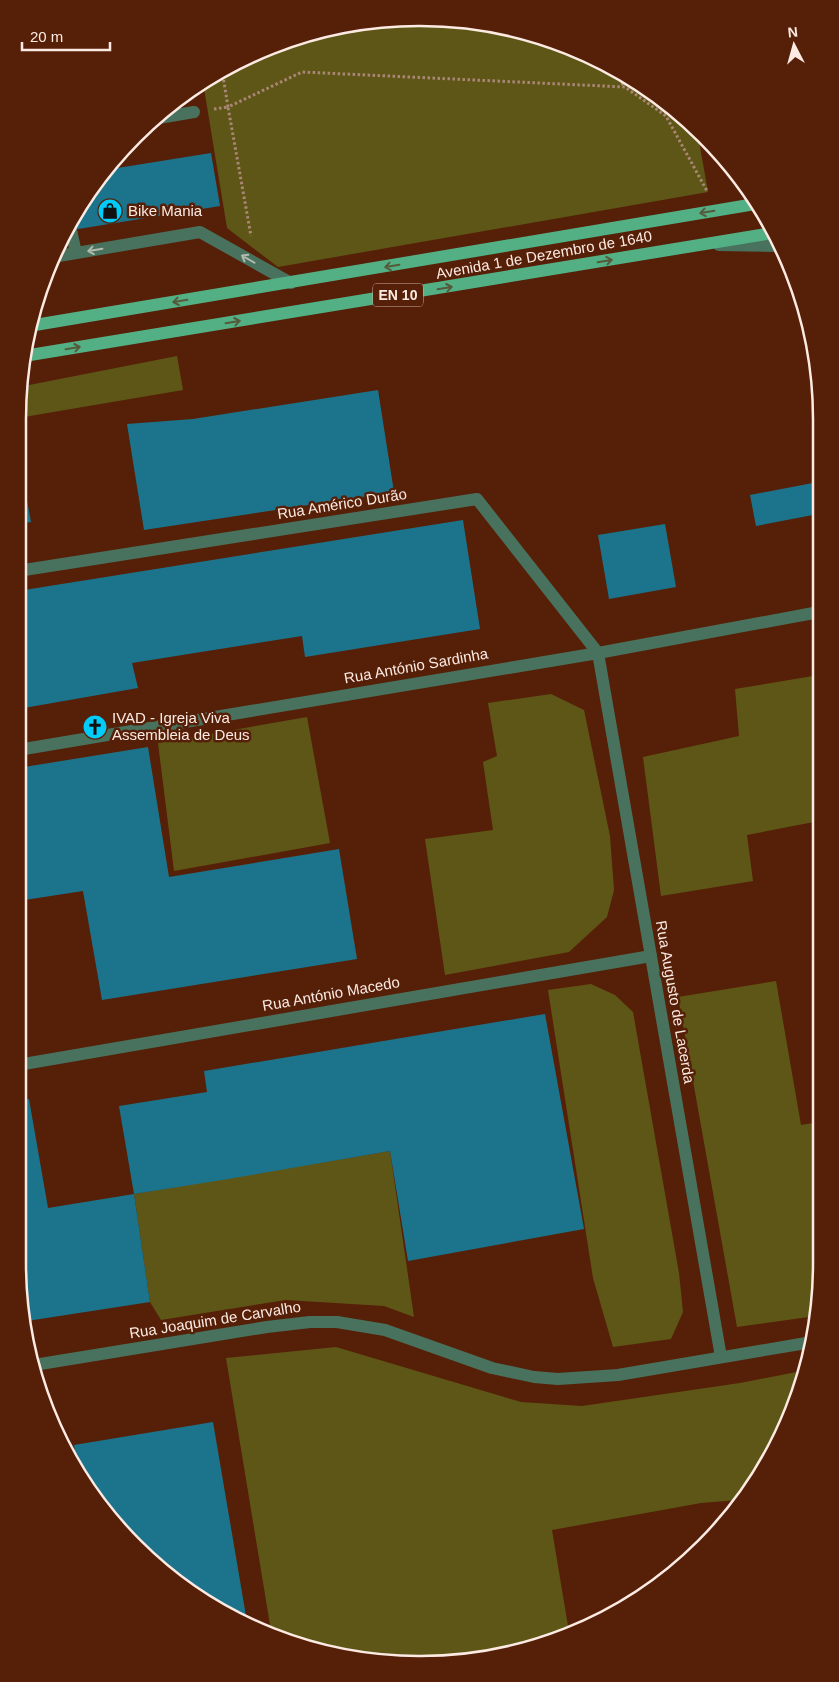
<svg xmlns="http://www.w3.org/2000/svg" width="839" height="1682" viewBox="0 0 839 1682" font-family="Helvetica,sans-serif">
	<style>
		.green { fill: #5e5616 }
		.building { fill: #1c748c }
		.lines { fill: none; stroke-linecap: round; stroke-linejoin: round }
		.path { stroke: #aa8677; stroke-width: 3; stroke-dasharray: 2.5 2.5; stroke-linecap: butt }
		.minor { stroke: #48725d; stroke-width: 12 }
		.primary { stroke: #53b085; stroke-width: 12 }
		.oneway { stroke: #555a3a }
		.oneway2 { stroke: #b4baad }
		.labels { text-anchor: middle; stroke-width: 5; stroke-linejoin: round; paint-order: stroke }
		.shield { fill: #562008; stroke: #caada1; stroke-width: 1 }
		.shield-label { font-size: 14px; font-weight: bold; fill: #fceae3 }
		.poi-label { font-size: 15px; fill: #fceae3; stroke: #562008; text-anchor: start }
		.street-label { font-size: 15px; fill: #fceae3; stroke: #562008 }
		.rim { fill: none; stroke: #fceae3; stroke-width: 2.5 }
	</style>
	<rect width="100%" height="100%" fill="#562008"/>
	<g class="green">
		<path d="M 446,18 L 519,30 L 597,59 L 684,117 L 697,130 L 708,192 L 278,267 L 227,228 L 203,82 L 218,72 L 290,39 L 367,21 Z"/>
		<path d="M 177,356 L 183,390 L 18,418 L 19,387 Z"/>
		<path d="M 819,675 L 819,821 L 747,835 L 753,881 L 661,896 L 643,757 L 739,736 L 735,689 Z"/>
		<path d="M 551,694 L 584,710 L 610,836 L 614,890 L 607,917 L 569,952 L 445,975 L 425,839 L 493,830 L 483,762 L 497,756 L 488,703 Z"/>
		<path d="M 307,717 L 330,843 L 174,871 L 158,743 Z"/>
		<path d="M 776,981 L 801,1125 L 820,1122 L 821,1289 L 816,1316 L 737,1327 L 678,997 Z"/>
		<path d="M 591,984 L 615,995 L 633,1012 L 679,1273 L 683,1312 L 671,1339 L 613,1347 L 593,1278 L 548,990 Z"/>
		<path d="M 390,1151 L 414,1317 L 384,1306 L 286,1300 L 161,1320 L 150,1302 L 134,1194 Z"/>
		<path d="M 336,1347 L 521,1402 L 582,1406 L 740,1383 L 807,1370 L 780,1440 L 738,1500 L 701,1503 L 552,1530 L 569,1632 L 472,1661 L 341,1657 L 271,1631 L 226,1358 Z"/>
	</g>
	<g class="building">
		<path d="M 211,153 L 220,206 L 66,231 L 105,170 Z"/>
		<path d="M 378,390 L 394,492 L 144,530 L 127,424 L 193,419 Z"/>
		<path d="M 18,453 L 31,522 L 18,524 Z"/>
		<path d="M 818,482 L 818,514 L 756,526 L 750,495 Z"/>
		<path d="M 463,520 L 480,629 L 305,657 L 302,636 L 132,663 L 138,688 L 18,709 L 18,591 Z"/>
		<path d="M 665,524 L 676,587 L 609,599 L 598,535 Z"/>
		<path d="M 148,747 L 169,877 L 339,849 L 357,959 L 102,1000 L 83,891 L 18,901 L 18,768 Z"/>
		<path d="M 18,992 L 23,1015 L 18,1016 Z"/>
		<path d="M 545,1014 L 584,1229 L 408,1261 L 390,1151 L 222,1180 L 134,1194 L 119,1106 L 207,1092 L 204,1071 Z"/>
		<path d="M 29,1099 L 48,1208 L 134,1194 L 150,1302 L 27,1321 L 18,1262 L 18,1101 Z"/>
		<path d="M 213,1422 L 247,1622 L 218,1610 L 154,1565 L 101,1507 L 77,1464 L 74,1445 Z"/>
	</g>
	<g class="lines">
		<g class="path">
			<path d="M 222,70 L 228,107 L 302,72 L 625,87 L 666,116 L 707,191"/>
			<path d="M 614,70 L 624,86"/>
			<path d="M 214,109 L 228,107 L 251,236"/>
		</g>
		<g class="minor">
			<path d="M 153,119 L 194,112"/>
			<path d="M 71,230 L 76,253"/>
			<path d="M 719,245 L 780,246"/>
			<path d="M 53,257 L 200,232 L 291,283"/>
			<path d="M 18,571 L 477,499 L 598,653 L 721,1357"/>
			<path d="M 18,750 L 598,653 L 819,612"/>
			<path d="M 18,1065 L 651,956"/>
			<path d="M 34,1365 L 267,1327 L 310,1322 L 337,1322 L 385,1330 L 492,1368 L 534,1377 L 558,1379 L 618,1375 L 812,1342"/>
		</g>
		<g class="primary">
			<path d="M 29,326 L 755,204"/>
			<path d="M 24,356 L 772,233"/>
		</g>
	</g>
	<defs><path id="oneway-shaft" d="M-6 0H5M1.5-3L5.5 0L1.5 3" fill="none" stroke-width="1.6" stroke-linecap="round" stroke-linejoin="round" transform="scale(1.25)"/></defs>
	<g class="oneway">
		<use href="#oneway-shaft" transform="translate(707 212) rotate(170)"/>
		<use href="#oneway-shaft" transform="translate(605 261) rotate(-10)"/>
		<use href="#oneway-shaft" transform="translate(392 266) rotate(170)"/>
		<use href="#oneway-shaft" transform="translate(445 288) rotate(-9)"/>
		<use href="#oneway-shaft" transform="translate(180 301) rotate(171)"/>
		<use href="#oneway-shaft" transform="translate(233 322) rotate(-9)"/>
		<use href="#oneway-shaft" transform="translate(73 348) rotate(-9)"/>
	</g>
	<g class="oneway2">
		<use href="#oneway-shaft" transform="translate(95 250) rotate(170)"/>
		<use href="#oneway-shaft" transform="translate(248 259) rotate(-150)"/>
	</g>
	<defs>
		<symbol id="shop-disc" viewBox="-11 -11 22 22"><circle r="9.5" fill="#00cbf9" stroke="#562008"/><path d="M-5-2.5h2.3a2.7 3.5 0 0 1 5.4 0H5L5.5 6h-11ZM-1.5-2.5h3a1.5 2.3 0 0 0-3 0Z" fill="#111"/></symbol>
		<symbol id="church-disc" viewBox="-11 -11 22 22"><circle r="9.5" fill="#00cbf9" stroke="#562008"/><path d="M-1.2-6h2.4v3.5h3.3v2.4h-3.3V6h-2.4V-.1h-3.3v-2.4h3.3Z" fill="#111"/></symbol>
	</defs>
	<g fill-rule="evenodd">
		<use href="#shop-disc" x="96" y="197" width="28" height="28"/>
		<use href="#church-disc" x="81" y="713" width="28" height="28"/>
	</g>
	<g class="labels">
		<rect class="shield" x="373" y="283.5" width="50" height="23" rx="4"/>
		<g class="shield-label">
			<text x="398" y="300">EN 10</text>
		</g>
		<g class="poi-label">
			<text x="128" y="216">Bike Mania</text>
			<text x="112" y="723">IVAD - Igreja Viva<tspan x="112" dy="17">Assembleia de Deus</tspan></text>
		</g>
		<g class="street-label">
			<text transform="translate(544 255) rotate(-10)" y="5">Avenida 1 de Dezembro de 1640</text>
			<text transform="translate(342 504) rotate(-9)" y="5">Rua Américo Durão</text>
			<text transform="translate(416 666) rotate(-10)" y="5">Rua António Sardinha</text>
			<text transform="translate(331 994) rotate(-10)" y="5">Rua António Macedo</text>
			<text transform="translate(675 1002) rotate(80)" y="5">Rua Augusto de Lacerda</text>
			<text transform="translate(215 1320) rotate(-9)" y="5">Rua Joaquim de Carvalho</text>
		</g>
	</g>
	<path d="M0 0H839V1682H0ZM419 26H420A393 393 0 0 1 813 419V1263A393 393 0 0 1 420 1656H419A393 393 0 0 1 26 1263V419A393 393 0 0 1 419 26Z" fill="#562008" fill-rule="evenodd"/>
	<path class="rim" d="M419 26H420A393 393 0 0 1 813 419V1263A393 393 0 0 1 420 1656H419A393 393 0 0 1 26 1263V419A393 393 0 0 1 419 26Z"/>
	<g transform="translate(794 45) rotate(354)" stroke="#562008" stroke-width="4" paint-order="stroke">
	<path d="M0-4L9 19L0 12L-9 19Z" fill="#fceae3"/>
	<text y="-8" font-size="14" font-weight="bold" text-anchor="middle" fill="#fceae3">N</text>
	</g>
	<path d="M22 42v8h88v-8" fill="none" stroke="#fceae3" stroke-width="2.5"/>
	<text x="30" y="42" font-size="15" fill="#fceae3" stroke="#562008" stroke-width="4" paint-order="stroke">20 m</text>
</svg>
